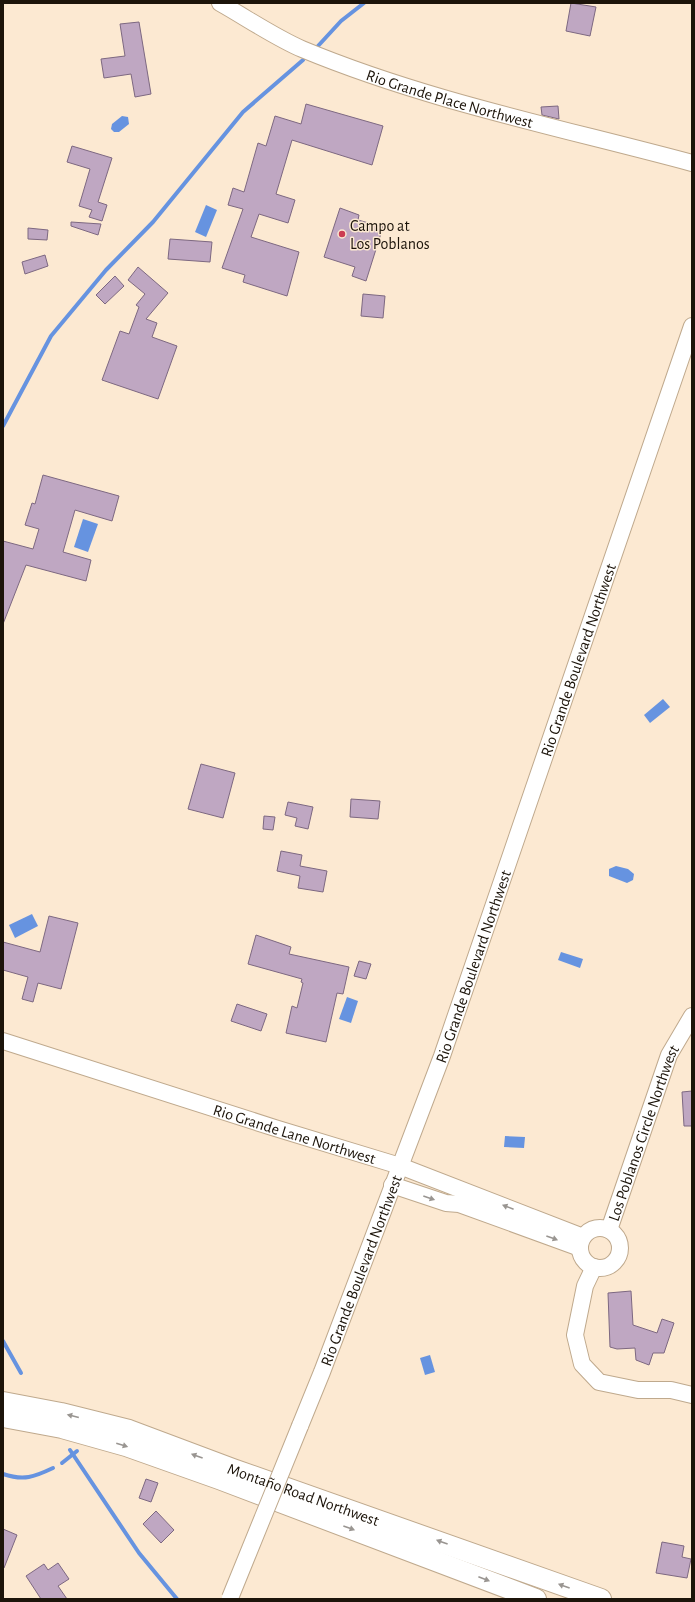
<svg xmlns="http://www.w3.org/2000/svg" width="695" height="1602" viewBox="0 0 695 1602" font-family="'Alegreya Sans',sans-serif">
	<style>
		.water { fill: #6693e0 }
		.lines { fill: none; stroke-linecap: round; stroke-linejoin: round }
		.stream { stroke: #6693e0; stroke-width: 4 }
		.building { fill: #bfa7c2; stroke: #7d6881 }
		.minor-casing { stroke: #bfa98d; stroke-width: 18 }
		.major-casing { stroke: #bfa98d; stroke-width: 22 }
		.minor { stroke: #fff; stroke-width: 16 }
		.major { stroke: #fff; stroke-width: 20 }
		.minor-bridge-casing { stroke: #bfa98d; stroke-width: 18; stroke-linecap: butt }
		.minor-bridge { stroke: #fff; stroke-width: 16 }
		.oneway { fill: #999591 }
		.poi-dot { fill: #cc3c52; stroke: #fce9d2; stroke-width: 1.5 }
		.labels { text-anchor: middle; stroke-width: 3; stroke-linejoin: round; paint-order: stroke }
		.street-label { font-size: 16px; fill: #1c140a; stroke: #fce9d2 }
		.poi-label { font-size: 16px; fill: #1c140a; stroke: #fce9d2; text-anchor: start }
	</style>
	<rect width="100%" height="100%" fill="#fce9d2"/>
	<g class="water">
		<path d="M 122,116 L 128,117 L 129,124 L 119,132 L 114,132 L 111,129 L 112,124 Z"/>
		<path d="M 206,205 L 217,210 L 206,237 L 195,232 Z"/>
		<path d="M 83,519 L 98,524 L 88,552 L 74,547 Z"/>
		<path d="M 663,699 L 670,707 L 650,723 L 644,715 Z"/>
		<path d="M 616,866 L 628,869 L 634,874 L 633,880 L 627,883 L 609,876 L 609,869 Z"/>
		<path d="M 32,914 L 38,926 L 15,938 L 9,925 Z"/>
		<path d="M 561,952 L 583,959 L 580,968 L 558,960 Z"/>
		<path d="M 347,997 L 358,1001 L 351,1023 L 339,1019 Z"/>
		<path d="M 505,1136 L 525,1137 L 524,1148 L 504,1147 Z"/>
		<path d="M 430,1355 L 435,1372 L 425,1375 L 420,1358 Z"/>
	</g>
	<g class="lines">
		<g class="stream">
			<path d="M 318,46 L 341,21 L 364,3"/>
			<path d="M 3,426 L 51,336 L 106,270 L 153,222 L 243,112 L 303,60"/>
			<path d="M 3,1341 L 21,1373"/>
			<path d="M 70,1450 L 139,1553 L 177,1599"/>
			<path d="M 62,1463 L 77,1451"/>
			<path d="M 3,1474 C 24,1481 34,1477 53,1468"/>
		</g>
	</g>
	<g class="building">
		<path d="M 571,3 L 596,7 L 590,36 L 566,31 Z"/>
		<path d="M 139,22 L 151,94 L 135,97 L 131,74 L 104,78 L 101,59 L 125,56 L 120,24 Z"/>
		<path d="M 306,104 L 383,126 L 372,165 L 292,140 L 276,194 L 295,200 L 288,223 L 259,214 L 251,237 L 299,252 L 287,296 L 243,282 L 245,275 L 222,268 L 243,209 L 228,205 L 233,188 L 244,192 L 258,143 L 266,146 L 275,116 L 301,124 Z"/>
		<path d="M 558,106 L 559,119 L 542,115 L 541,107 Z"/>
		<path d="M 72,146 L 112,158 L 98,202 L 107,205 L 102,221 L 89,217 L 92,210 L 79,206 L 90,169 L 67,162 Z"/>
		<path d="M 340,208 L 359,215 L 358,220 L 383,227 L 366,281 L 352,276 L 355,267 L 324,257 Z"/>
		<path d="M 71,222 L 101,224 L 98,235 L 71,226 Z"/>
		<path d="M 28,228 L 48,230 L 47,240 L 28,239 Z"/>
		<path d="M 170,239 L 212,242 L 210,262 L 168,259 Z"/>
		<path d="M 45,255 L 48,266 L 25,274 L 22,262 Z"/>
		<path d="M 138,267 L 168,293 L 146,319 L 157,323 L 152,337 L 177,346 L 158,399 L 102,380 L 120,331 L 129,334 L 139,307 L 136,305 L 145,294 L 128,280 Z"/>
		<path d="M 115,276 L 124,286 L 105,304 L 96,295 Z"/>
		<path d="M 363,294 L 385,296 L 383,318 L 361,316 Z"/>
		<path d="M 43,475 L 119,496 L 112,521 L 75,510 L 63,552 L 91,560 L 86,581 L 26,565 L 3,624 L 3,541 L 33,549 L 39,529 L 25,525 L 32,503 L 35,504 Z"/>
		<path d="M 201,764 L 235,773 L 223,818 L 188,809 Z"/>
		<path d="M 351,799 L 380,801 L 378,819 L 350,817 Z"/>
		<path d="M 288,802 L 313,807 L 308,829 L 295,826 L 297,818 L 285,815 Z"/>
		<path d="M 264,816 L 275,817 L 273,830 L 263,829 Z"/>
		<path d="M 281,851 L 302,855 L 300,866 L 327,871 L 323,892 L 298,888 L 300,876 L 277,871 Z"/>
		<path d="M 49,916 L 78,923 L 61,989 L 38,983 L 33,1002 L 22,999 L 28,977 L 3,970 L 3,942 L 40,952 Z"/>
		<path d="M 256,935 L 291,947 L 289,954 L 349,967 L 343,994 L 337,993 L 326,1042 L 286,1033 L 292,1006 L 297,1008 L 303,983 L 301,982 L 302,979 L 248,964 Z"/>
		<path d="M 359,961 L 371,964 L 366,979 L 354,976 Z"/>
		<path d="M 237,1004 L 267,1014 L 261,1031 L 231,1021 Z"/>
		<path d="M 692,1091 L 692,1126 L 684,1126 L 682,1092 Z"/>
		<path d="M 631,1291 L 633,1325 L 657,1333 L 662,1319 L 674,1323 L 664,1353 L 653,1353 L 649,1365 L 636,1360 L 635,1348 L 617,1349 L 610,1347 L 608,1293 Z"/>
		<path d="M 146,1479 L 158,1483 L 151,1502 L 139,1498 Z"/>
		<path d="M 156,1511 L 174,1530 L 161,1543 L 143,1524 Z"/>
		<path d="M 3,1529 L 17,1535 L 4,1568 L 3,1568 Z"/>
		<path d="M 662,1542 L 684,1546 L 682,1557 L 691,1559 L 687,1578 L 656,1573 Z"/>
		<path d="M 58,1563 L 69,1579 L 58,1586 L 67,1599 L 41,1599 L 26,1576 L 44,1564 L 48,1570 Z"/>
	</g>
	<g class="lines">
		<defs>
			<g id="minor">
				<path id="s1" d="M 220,3 C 245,17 276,38 302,49 C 427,101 562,128 692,163"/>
				<path id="s2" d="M 3,1041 L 275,1128 L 400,1166 L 583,1237"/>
				<path d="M 392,1185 L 446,1203 L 459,1204 L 580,1248"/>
				<circle cx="600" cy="1248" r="20"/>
				<path id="s3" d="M 609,1230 L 669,1055 L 692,1016"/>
				<path d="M 594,1267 L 585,1286 L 575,1335 L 582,1364 L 599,1382 L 638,1390 L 671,1390 L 692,1395"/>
				<path id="s4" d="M 300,1426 L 322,1372 L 442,1056 L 692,326"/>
			</g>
			<g id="major">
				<path id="s5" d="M 3,1402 L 61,1413 L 129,1430 L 233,1469 L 601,1599"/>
				<path d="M 3,1417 L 62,1428 L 126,1446 L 219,1479 L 536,1599"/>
			</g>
		</defs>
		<use href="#minor" class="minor-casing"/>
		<use href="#major" class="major-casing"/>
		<use href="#minor" class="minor"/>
		<use href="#major" class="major"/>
		<defs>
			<path id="minor-bridge" d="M 230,1598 L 300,1426"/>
		</defs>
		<use href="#minor-bridge" class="minor-bridge-casing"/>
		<use href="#minor-bridge" class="minor-bridge"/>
	</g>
	<defs><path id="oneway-solid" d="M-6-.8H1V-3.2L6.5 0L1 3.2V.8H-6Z"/></defs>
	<g class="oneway">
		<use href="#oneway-solid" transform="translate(429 1198) rotate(19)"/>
		<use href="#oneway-solid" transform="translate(508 1207) rotate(-159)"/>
		<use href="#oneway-solid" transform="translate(552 1238) rotate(20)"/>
		<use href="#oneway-solid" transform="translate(73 1416) rotate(-166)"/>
		<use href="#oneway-solid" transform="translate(122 1445) rotate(17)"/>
		<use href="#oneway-solid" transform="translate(197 1456) rotate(-160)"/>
		<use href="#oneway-solid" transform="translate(349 1528) rotate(20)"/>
		<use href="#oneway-solid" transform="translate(442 1542) rotate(-160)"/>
		<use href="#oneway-solid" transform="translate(484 1579) rotate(21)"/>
		<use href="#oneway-solid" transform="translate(564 1586) rotate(-160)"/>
	</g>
	<circle class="poi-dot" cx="342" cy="234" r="4"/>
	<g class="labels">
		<g class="street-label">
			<text dy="6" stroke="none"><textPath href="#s1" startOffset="250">Rio Grande Place Northwest</textPath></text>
			<text dy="6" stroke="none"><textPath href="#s4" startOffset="815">Rio Grande Boulevard Northwest</textPath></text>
			<text dy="6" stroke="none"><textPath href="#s4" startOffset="491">Rio Grande Boulevard Northwest</textPath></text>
			<text dy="6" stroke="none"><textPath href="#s2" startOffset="306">Rio Grande Lane Northwest</textPath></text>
			<text dy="6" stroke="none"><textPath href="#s3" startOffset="103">Los Poblanos Circle Northwest</textPath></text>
			<text dy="6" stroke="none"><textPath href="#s4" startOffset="167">Rio Grande Boulevard Northwest</textPath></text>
			<text dy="6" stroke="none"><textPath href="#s5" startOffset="315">Montaño Road Northwest</textPath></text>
		</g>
		<g class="poi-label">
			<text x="350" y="231">Campo at<tspan x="350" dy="18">Los Poblanos</tspan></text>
		</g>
	</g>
	<rect width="695" height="1602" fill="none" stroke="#1c140a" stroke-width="8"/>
</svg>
